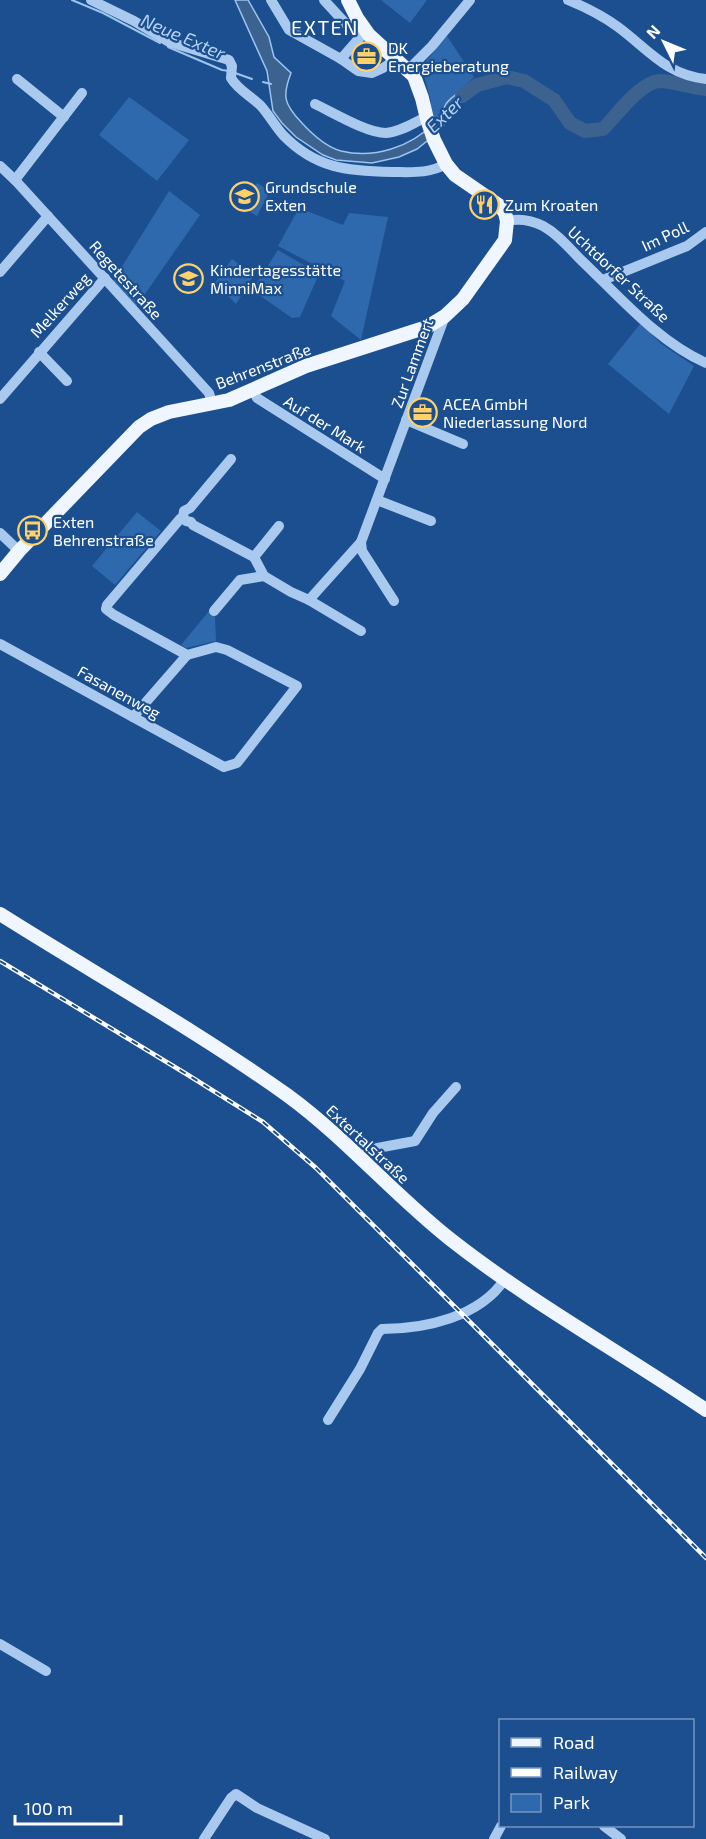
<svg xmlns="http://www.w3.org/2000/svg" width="706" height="1839" viewBox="0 0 706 1839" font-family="'Exo 2',sans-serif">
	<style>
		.green { fill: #2e69ad }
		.water { fill: #3c6290; stroke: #9cc4f0; stroke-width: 1.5 }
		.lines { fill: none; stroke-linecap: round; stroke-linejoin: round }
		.stream { stroke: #9cc4f0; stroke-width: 2 }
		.river { stroke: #3c6290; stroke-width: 14 }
		.minor { stroke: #a9c9ee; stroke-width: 10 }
		.major { stroke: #f0f6ff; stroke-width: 14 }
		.rail-casing { stroke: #fff; stroke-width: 4.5 }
		.rail { stroke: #1b4f8f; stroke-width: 2; stroke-dasharray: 7; stroke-linecap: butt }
		.labels { text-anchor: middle; stroke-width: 4.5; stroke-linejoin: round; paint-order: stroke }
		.poi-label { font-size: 16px; fill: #fff; stroke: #1b4f8f; text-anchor: start }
		.street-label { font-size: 16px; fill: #fff; stroke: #1b4f8f }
		.water-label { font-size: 18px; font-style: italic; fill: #b5d3f5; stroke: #1b4f8f }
		.quarter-label { font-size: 20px; letter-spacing: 1.5px; fill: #fff; stroke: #1b4f8f }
	</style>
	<rect width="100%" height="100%" fill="#1b4f8f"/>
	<g class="green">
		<path d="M 381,0 L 427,0 L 410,23 Z"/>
		<path d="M 447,36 L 474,77 L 447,102 L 441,114 L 433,125 L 430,117 L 431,101 L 423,72 L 423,65 Z"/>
		<path d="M 129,97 L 189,140 L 157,181 L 99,135 Z"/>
		<path d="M 257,183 L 270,191 L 257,216 L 242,207 Z"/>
		<path d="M 169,191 L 200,215 L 136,307 L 113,281 Z"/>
		<path d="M 299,208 L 343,225 L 349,213 L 388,217 L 361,340 L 331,316 L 345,281 L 278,246 Z"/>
		<path d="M 278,250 L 319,274 L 300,317 L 292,318 L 252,290 Z"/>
		<path d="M 232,259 L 254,275 L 236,304 L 215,283 Z"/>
		<path d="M 641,323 L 660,343 L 694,366 L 669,414 L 608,364 Z"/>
		<path d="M 137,512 L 161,531 L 115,585 L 92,566 Z"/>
		<path d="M 209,611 L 215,616 L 216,641 L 186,648 L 181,645 Z"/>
	</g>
	<path class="water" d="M 235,0 L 248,0 L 269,37 L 274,57 L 291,73 C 282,96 284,104 301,122 C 311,133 326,147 341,151 C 374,159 411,147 434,123 C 440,118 442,111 446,104 C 453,94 465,89 477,85 L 471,94 L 455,106 L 443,126 L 437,133 L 417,149 L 399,157 L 372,163 L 336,160 L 323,155 L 296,137 L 282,123 L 273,111 L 267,71 Z"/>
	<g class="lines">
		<g class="stream">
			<path d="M 72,0 L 103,13 L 160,43"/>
			<path d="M 168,47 L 222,70 L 229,71"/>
			<path d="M 235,73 L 252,79"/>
			<path d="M 263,82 L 271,84"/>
		</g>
		<path class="river" d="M 462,96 L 477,85 L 507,77 L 524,81 L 554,100 L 570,123 L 585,131 L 603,129 C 617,115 640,82 660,81 C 672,81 693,88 706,89"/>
		<g class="minor">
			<path d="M 91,0 L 134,21 L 169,42 L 229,60 L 232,66 L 231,78 C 238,90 251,96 261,106 C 269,115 275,126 283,135 C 316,169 348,171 392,172 C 411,172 429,174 446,164"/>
			<path d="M 271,0 L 289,30 L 341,59 L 358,71 L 372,73 L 383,68 L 396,59"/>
			<path d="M 324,0 L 346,24 L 361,36 L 366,31"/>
			<path d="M 568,0 C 585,7 603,16 618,27 C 648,49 666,75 706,79"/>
			<path d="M 341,59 L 361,36"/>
			<path d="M 408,70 L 432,46 L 470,0"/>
			<path d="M 17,79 L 64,117"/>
			<path d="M 315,104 C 334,113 367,133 386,133 C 400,132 414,123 426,117"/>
			<path d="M 0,166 L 15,180 L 209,393 L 212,403"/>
			<path d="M 15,180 L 82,93"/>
			<path d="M 507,221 C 520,218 531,220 543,226 C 558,234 569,248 581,260 C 619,296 657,341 706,363"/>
			<path d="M 0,272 L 48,216"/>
			<path d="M 603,280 L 687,246 L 706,232"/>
			<path d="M 39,352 L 67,381"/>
			<path d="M 253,390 L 257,398 L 385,479"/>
			<path d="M 0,399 L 105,278"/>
			<path d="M 406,420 L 463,444"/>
			<path d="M 377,500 L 431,521"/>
			<path d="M 183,517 L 186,521 L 191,522 L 193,525 L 254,557 L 264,576 L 291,592 L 309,600 L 361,542"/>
			<path d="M 0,533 L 19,551"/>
			<path d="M 254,557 L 279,526"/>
			<path d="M 309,600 L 361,631"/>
			<path d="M 394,601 L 362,551 L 361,542 L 445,316"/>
			<path d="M 214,611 L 240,580 L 264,576"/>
			<path d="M 0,644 L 224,767 L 237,763 L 297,686 L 227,650 L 216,647 L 187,655 L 114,615 L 106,609 L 107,605 L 180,519 L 183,517 L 184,511 L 190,508 L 231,459"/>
			<path d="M 133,717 L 187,655"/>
			<path d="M 361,1158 L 372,1149 L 415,1141 L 433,1113 L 456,1087"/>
			<path d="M 328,1420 L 360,1369 L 378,1333 L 382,1329 C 425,1329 480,1317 505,1279"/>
			<path d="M 0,1644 L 46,1671"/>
			<path d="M 604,1826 L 621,1839"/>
			<path d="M 204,1839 L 231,1798 L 236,1794 L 257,1808 L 325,1839"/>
			<path d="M 494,1839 L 501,1826"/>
		</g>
		<g class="major">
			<path d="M 0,574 L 19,551 L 139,427 L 151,419 L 169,412 L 229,400 L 306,366 L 427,327 L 445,316 L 463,299 L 505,240 L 507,221 L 505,213 L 500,206 L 455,175 L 446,164 L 434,140 L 427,119 L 422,98 L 414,76 L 369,35 L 357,18 L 348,0"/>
			<path d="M 0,914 C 95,974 196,1030 287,1095 C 346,1138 393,1194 450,1239 C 530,1302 622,1353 706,1410"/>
		</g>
		<defs>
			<path id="rail" d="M 0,961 L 188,1075 L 263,1122 L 316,1168 L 706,1558"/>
		</defs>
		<use href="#rail" class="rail-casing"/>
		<use href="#rail" class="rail"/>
	</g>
	<defs>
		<symbol id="office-ring" viewBox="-11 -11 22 22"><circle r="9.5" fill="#1b4f8f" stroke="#ffd166" stroke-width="1.5"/><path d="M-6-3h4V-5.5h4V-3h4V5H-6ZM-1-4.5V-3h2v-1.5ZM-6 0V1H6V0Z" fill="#ffd166"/></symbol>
		<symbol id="school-ring" viewBox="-11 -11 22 22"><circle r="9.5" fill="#1b4f8f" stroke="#ffd166" stroke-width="1.5"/><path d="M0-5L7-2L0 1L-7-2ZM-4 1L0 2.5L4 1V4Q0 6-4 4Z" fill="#ffd166"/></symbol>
		<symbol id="restaurant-ring" viewBox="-11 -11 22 22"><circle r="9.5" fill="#1b4f8f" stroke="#ffd166" stroke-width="1.5"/><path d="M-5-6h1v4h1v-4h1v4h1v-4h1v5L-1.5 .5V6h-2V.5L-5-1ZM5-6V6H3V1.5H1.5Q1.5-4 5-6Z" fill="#ffd166"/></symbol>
		<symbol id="bus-ring" viewBox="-11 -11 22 22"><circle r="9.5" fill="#1b4f8f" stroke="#ffd166" stroke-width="1.5"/><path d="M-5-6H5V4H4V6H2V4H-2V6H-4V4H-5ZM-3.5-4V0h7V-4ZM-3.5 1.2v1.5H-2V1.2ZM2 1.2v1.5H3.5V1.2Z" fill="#ffd166"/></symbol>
	</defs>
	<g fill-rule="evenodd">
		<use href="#office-ring" x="350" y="40" width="33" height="33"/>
		<use href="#school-ring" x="228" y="180" width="33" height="33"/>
		<use href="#restaurant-ring" x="468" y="188" width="33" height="33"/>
		<use href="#school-ring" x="172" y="262" width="33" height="33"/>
		<use href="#office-ring" x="406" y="396" width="33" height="33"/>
		<use href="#bus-ring" x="16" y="514" width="33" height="33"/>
	</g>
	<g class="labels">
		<g class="poi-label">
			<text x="388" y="54">DK<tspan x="388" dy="18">Energieberatung</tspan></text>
			<text x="265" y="193">Grundschule<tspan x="265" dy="18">Exten</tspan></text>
			<text x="505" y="211">Zum Kroaten</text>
			<text x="210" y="276">Kindertagesstätte<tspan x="210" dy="18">MinniMax</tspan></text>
			<text x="443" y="410">ACEA GmbH<tspan x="443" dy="18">Niederlassung Nord</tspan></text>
			<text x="53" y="528">Exten<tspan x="53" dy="18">Behrenstraße</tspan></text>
		</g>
		<g class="street-label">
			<text transform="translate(665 236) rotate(-25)" y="6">Im Poll</text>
			<text transform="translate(619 274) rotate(43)" y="6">Uchtdorfer Straße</text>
			<text transform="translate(126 280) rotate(48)" y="6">Regetestraße</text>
			<text transform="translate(60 305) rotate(-48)" y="6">Melkerweg</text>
			<text transform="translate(412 363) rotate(-70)" y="6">Zur Lammert</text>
			<text transform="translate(263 366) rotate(-21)" y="6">Behrenstraße</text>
			<text transform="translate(325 424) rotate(32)" y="6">Auf der Mark</text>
			<text transform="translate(119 692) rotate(29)" y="6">Fasanenweg</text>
			<text transform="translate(368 1144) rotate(43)" y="6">Extertalstraße</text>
		</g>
		<g class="water-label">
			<text transform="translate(183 37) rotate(23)" y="6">Neue Exter</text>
			<text transform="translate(445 115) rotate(-44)" y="6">Exter</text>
		</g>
		<g class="quarter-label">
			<text x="325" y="35">EXTEN</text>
		</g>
	</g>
	<rect x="499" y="1719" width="195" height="108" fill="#1b4f8f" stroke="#7695bc" stroke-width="1.5"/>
	<rect x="511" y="1738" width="30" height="9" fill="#f0f6ff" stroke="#7695bc" stroke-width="1.5"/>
	<text x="553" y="1749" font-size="18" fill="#ffffff">Road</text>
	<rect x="511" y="1768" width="30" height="9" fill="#ffffff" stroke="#7695bc" stroke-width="1.5"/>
	<text x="553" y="1779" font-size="18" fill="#ffffff">Railway</text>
	<rect x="511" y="1794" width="30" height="18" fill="#2e69ad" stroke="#7695bc" stroke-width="1.5"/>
	<text x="553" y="1809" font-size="18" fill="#ffffff">Park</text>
	<g transform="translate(664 42) rotate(313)" stroke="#1b4f8f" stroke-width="4.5" paint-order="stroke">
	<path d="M0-4.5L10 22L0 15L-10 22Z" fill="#ffffff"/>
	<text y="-9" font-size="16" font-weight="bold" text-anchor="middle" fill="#ffffff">N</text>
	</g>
	<path d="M15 1815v9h106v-9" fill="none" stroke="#ffffff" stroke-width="3"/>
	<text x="24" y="1815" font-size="18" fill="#ffffff" stroke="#1b4f8f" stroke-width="4.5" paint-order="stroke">100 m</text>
</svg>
